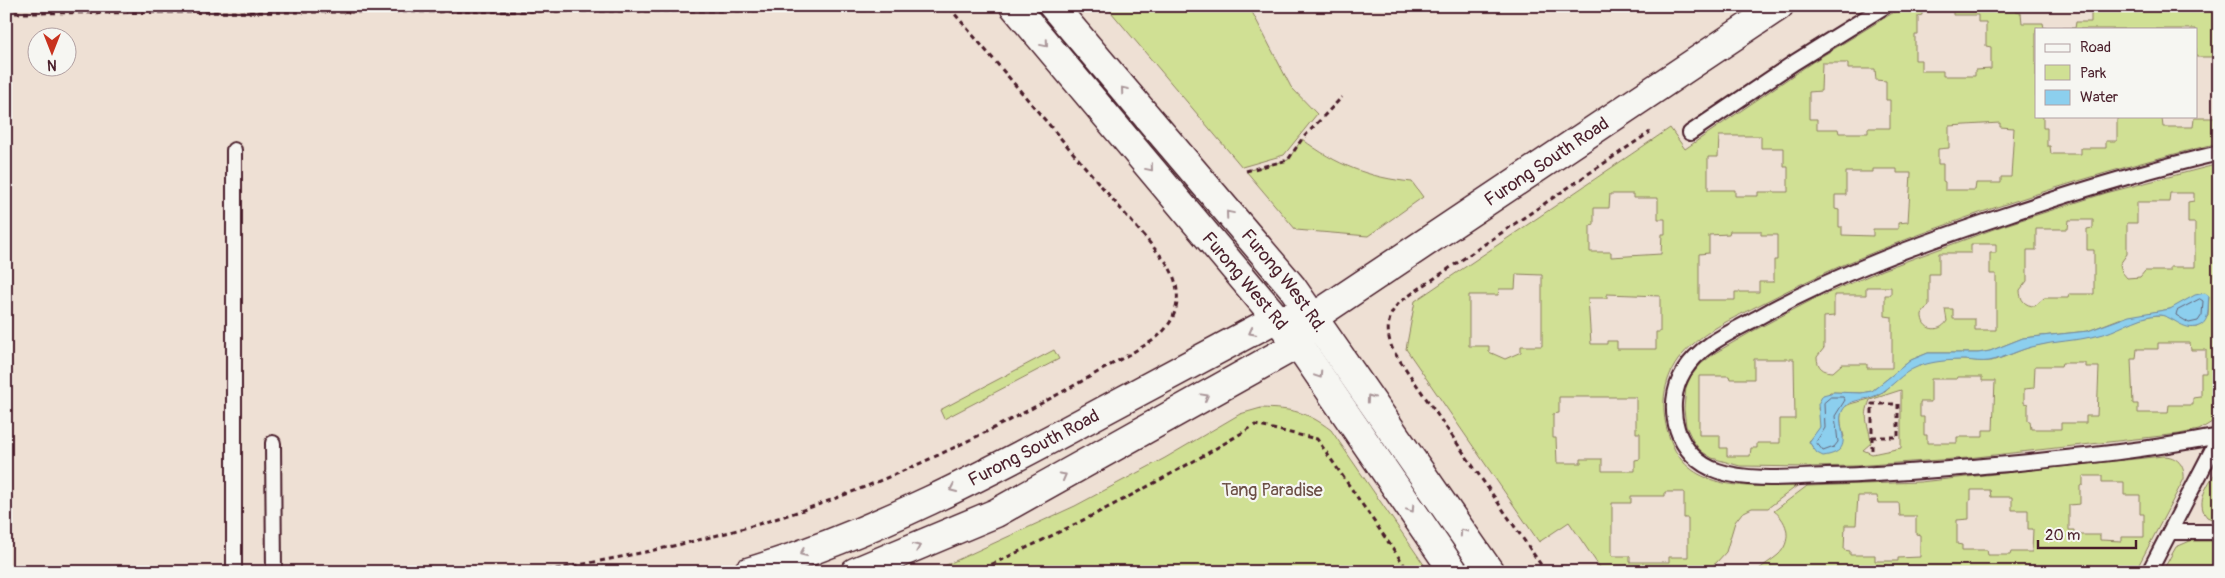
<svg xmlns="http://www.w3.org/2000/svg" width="2225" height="578" viewBox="0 0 2225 578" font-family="Pangolin,sans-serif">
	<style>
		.green { fill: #d0e094; stroke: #8d8060; fill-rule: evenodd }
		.water { fill: #8ccfee; stroke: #7289a0 }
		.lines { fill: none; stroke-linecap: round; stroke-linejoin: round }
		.shore { stroke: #646579; stroke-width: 1 }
		.lane-casing { stroke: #4a1f2b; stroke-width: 18 }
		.secondary-casing { stroke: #4a1f2b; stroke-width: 31 }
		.path { stroke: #4a1f2b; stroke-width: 3; stroke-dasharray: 5 4; stroke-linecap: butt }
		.lane { stroke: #f6f6f2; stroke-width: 14 }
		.secondary { stroke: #f6f6f2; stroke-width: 28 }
		.oneway { stroke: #a99598 }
		.labels { text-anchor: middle; stroke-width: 4.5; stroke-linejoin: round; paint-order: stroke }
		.street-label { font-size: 18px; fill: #4a1f2b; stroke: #f6f6f2 }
		.park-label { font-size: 18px; fill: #6c4f45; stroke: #f6f6f2 }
	</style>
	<rect width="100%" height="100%" fill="#eee0d4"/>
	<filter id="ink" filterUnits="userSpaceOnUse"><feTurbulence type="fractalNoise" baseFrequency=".02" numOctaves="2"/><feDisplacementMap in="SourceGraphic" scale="10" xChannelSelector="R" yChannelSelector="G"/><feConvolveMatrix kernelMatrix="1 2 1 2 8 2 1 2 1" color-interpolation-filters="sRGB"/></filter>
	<g filter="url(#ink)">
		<g class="green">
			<path d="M 1106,6 L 1249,6 L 1291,87 L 1317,114 L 1284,155 L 1242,167 Z"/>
			<path d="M 1904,6 L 1922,6 L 1922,15 L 1918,16 L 1918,35 L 1915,35 L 1915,60 L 1921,60 L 1921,71 L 1943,71 L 1943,76 L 1975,76 L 1975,70 L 1991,69 L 1991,47 L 1986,46 L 1986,22 L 1978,22 L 1978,15 L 1953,15 L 1953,6 L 2016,6 L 2016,12 L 2021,13 L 2022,23 L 2043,23 L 2044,28 L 2075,28 L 2076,22 L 2091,22 L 2091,6 L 2219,6 L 2219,63 L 2215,63 L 2215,57 L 2196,57 L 2196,29 L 2036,29 L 2036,116 L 2043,116 L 2043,128 L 2047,128 L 2047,146 L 2050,146 L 2051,154 L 2081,154 L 2081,148 L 2106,148 L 2106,141 L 2117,141 L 2117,119 L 2119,116 L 2158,116 L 2162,118 L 2163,127 L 2193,127 L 2194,118 L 2218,118 L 2219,111 L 2219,143 C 2143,161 2068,183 1994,208 C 1915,235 1837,264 1763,303 C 1734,318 1698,333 1678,360 C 1660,385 1660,418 1673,446 C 1694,493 1755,486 1797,486 L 1768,508 L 1752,508 L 1742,513 L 1735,522 L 1726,552 L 1716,563 L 1704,571 L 1603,572 L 1569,522 L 1539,542 L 1406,349 L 1415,301 L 1670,128 L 1685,149 L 1811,63 ZM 1822,63 L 1848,63 L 1848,69 L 1875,69 L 1876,80 L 1886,81 L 1886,100 L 1890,100 L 1890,128 L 1868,128 L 1868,133 L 1839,133 L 1838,129 L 1817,129 L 1817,119 L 1809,119 L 1809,92 L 1821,91 ZM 2000,123 L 2000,127 L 2014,128 L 2011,177 L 2001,177 L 2001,183 L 1976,183 L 1975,190 L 1945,190 L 1945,182 L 1943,181 L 1943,164 L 1938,164 L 1938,149 L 1949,148 L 1949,126 ZM 1719,136 L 1761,136 L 1761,148 L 1784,148 L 1784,167 L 1788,167 L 1788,192 L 1758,192 L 1758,196 L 1735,196 L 1735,190 L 1708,190 L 1708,157 L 1718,157 ZM 1873,169 L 1897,169 L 1897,173 L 1911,173 L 1908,222 L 1898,223 L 1898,229 L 1873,229 L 1873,236 L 1842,235 L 1842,227 L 1839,227 L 1839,210 L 1835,209 L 1835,195 L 1846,195 L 1846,172 L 1873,172 ZM 1610,194 L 1633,194 L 1633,198 L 1658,198 L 1658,219 L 1665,219 L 1665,234 L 1662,234 L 1661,254 L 1611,257 L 1611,252 L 1590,252 L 1590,226 L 1594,225 L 1594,208 L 1609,208 ZM 1730,231 L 1761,231 L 1761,235 L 1777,235 L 1777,260 L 1774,260 L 1774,282 L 1759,282 L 1759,292 L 1735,292 L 1735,300 L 1699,300 L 1699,254 L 1709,253 L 1709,235 L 1729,234 ZM 1516,274 L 1542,275 L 1542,346 L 1521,346 L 1521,352 L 1505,359 L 1489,352 L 1489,346 L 1469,346 L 1469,295 L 1498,295 L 1499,289 L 1515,289 ZM 1607,294 L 1660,296 L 1660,332 L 1656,332 L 1656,349 L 1617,349 L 1617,341 L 1607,341 L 1607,344 L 1591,344 L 1588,298 L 1607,298 ZM 1559,397 L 1636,397 L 1636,433 L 1640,433 L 1640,459 L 1635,460 L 1635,471 L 1602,471 L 1602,459 L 1581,459 L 1581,463 L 1557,463 L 1556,438 L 1553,438 L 1553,414 L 1559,413 ZM 1665,492 L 1684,492 L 1684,518 L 1688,518 L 1688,557 L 1669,557 L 1669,562 L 1630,562 L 1630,556 L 1612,556 L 1612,503 L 1631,503 L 1631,496 L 1665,496 Z"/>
			<path d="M 1302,139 C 1336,165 1370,178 1412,182 L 1423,197 L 1368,236 L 1296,230 L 1246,171 L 1288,160 Z"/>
			<path d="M 2215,165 L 2219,166 L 2219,411 L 2212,422 L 2199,430 L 2179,434 L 1968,458 L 1854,466 L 1808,467 L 1740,466 L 1712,458 L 1701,451 L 1693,441 L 1686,426 L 1684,409 L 1686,387 L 1691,376 L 1701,364 L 1715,353 L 1753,331 L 1812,300 L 1882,270 L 2002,226 L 2106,193 ZM 2170,193 L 2194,193 L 2194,201 L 2188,202 L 2188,223 L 2195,223 L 2195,267 L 2170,267 L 2170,271 L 2145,271 L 2140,277 L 2127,278 L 2122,272 L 2120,264 L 2127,254 L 2127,223 L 2137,223 L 2137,202 L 2169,202 ZM 2069,220 L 2093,220 L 2093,228 L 2087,229 L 2087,250 L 2094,250 L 2094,294 L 2069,294 L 2068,298 L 2044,298 L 2035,306 C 2025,306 2020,300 2020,290 L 2027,281 L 2027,250 L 2036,250 L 2036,229 L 2068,229 ZM 1971,244 L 1996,244 L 1996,253 L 1990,253 L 1990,274 L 1996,274 L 1996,330 L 1975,330 L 1975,319 L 1953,319 L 1953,309 L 1945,309 L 1947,321 C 1939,334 1921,330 1922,314 L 1929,305 L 1929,274 L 1939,274 L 1939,253 L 1971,253 ZM 1866,287 L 1891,287 L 1891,295 L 1885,295 L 1885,316 L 1892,317 L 1892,368 L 1867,368 L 1867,364 L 1842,364 L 1833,372 C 1823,372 1817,367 1817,357 L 1824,348 L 1824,317 L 1834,316 L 1834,295 L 1866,295 ZM 2209,296 L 2208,316 L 2197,327 C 2182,329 2174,315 2159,315 C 2136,315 2116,332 2094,336 C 2074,340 2053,341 2034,346 C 2019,350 2005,358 1990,361 C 1983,362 1976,361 1968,360 C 1948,359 1926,361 1908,370 C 1897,376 1890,389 1879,395 C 1854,408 1832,395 1844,437 L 1813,448 L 1809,441 C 1823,428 1822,426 1818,408 L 1830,392 L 1861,393 L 1872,391 L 1911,360 L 1928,353 L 1978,353 L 1990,351 L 2023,338 L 2088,331 L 2119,319 L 2170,309 ZM 2158,343 L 2190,343 L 2191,350 L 2206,350 L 2206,373 L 2201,373 L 2201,397 L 2193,398 L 2193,405 L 2169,405 L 2168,413 L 2138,413 L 2138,404 L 2133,404 L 2131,359 L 2136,359 L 2137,349 L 2158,349 ZM 1754,359 L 1794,359 L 1795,419 L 1780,419 L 1780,443 L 1757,443 L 1757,448 L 1751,448 L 1750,456 L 1727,456 L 1727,448 L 1720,448 L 1720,435 L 1699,435 L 1699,376 L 1729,376 L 1730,379 L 1754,379 ZM 2062,363 L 2085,363 L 2085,367 L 2099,367 L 2097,416 L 2086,416 L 2086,423 L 2061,423 L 2061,429 L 2031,429 L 2030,421 L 2028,421 L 2028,404 L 2024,403 L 2024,389 L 2034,388 L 2035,366 L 2061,366 ZM 1958,377 L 1982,377 L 1982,381 L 1995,381 L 1993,430 L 1983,430 L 1983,437 L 1957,437 L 1957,443 L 1927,443 L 1927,435 L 1924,435 L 1924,417 L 1920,417 L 1920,402 L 1931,402 L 1931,379 L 1957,379 ZM 1901,390 L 1901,448 L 1872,454 L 1863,450 L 1871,443 C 1869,423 1862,420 1870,400 Z"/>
			<path d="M 1054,350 L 1059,359 L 944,419 L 940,410 Z"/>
			<path d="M 1261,408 C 1292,409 1306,411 1331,430 L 1429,572 L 931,572 L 1075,506 L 1165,458 L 1240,414 Z"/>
			<path d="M 2163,456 C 2177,456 2185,465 2184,479 L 2135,572 L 1756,572 C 1763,565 1771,561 1778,555 C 1792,542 1789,522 1774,511 L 1807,486 L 1920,482 ZM 2083,476 L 2102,476 L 2102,482 L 2124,482 L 2124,495 L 2140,495 L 2140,514 L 2144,514 L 2144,537 L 2122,537 L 2122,541 L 2100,540 L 2100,535 L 2074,535 L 2074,530 L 2069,530 L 2069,505 L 2080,504 L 2080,486 L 2083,485 ZM 1971,490 L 1990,490 L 1991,497 L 2012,497 L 2012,510 L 2028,510 L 2028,529 L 2033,529 L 2032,552 L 2011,552 L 2010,555 L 1988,555 L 1987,550 L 1962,550 L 1962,545 L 1957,544 L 1957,520 L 1969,519 L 1969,500 L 1971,500 ZM 1858,496 L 1877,496 L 1878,503 L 1899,503 L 1900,516 L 1916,516 L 1916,534 L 1920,535 L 1920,557 L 1898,558 L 1898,561 L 1875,561 L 1875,555 L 1850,555 L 1850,551 L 1844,550 L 1845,525 L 1856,525 Z"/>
			<path d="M 2219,468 L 2219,522 L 2207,517 C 2194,502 2209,482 2219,468 Z"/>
			<path d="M 2190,541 L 2219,541 L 2219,572 L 2162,572 L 2176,547 Z"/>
		</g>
		<path class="water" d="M 2205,293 L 2209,296 C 2207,306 2211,321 2199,326 C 2183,333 2172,314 2157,315 C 2135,317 2117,332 2096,336 C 2076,341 2055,341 2036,346 C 2020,349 2005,358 1989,361 C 1981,362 1974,361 1966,360 C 1949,360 1933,361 1917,367 C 1901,373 1892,388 1877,395 C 1870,399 1860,399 1852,402 C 1822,417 1866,450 1823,456 L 1817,453 L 1809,442 L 1820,427 L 1818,404 L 1823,395 L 1834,392 L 1861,393 L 1872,391 L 1911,360 L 1928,353 L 1978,353 L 1990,351 L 2023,338 L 2088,331 L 2129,316 L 2170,309 L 2195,295 Z"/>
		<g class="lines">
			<g class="shore">
				<path d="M 2200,299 L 2203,301 L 2202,315 L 2198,321 L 2189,323 L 2176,315 L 2177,311 Z"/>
				<path d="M 1831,397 L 1843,397 L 1845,400 L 1835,416 L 1838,442 L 1834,447 L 1823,451 L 1816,442 L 1825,428 L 1824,403 Z"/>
			</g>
			<defs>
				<g id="lane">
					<path d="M 1690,133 L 1795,62 L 1885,6"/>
					<path d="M 234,150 L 234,572"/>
					<path d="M 2219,153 C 2146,170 2074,192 2003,216 C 1919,244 1835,274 1757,318 C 1731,332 1700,345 1684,371 C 1662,407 1677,458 1718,471 C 1751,482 1792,477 1826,476 C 1887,475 1947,469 2008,464 C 2078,457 2149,450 2219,436"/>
					<path d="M 273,443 L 274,572"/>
					<path d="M 2170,532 L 2219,532"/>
					<path d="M 2149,572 L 2219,437"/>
				</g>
				<g id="secondary">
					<path id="s1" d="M 1014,6 L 1298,344 L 1454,572"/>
					<path id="s2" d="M 1053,6 L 1292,287 L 1490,572"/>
					<path id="s3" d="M 748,572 C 873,534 989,473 1103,411 C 1161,380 1219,349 1277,318 L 1295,318"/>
					<path id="s4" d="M 855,572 L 996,513 L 1298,344 L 1314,317 L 1779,6"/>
				</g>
			</defs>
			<use href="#lane" class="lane-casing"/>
			<use href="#secondary" class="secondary-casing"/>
			<g class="path">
				<path d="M 6,13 L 951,10"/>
				<path d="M 1246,171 L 1288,160 L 1302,139 L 1342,97"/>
				<path d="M 1872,437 L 1898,437 L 1898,404 L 1872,404 L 1872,452"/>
				<path d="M 538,572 C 627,557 717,539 803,510 C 925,468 1041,406 1152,341 C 1180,321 1185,291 1166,262 L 948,6"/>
				<path d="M 975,572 C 1071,528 1165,480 1255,425 L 1317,439 L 1409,572"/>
				<path d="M 1546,572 L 1394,352 C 1385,335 1386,314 1401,301 L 1650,132"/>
			</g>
			<use href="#lane" class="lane"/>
			<use href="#secondary" class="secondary"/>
		</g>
		<defs><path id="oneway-chevron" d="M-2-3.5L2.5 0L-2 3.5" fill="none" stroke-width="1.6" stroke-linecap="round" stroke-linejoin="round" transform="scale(1.25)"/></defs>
		<g class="oneway">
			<use href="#oneway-chevron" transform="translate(1045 44) rotate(50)"/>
			<use href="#oneway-chevron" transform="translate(1124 90) rotate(-130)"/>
			<use href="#oneway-chevron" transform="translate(1150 168) rotate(50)"/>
			<use href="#oneway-chevron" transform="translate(1229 214) rotate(-130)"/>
			<use href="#oneway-chevron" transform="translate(1252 332) rotate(152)"/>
			<use href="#oneway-chevron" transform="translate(1319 375) rotate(56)"/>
			<use href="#oneway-chevron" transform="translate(1205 397) rotate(-29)"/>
			<use href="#oneway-chevron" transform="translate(1370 398) rotate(-125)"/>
			<use href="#oneway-chevron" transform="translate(1063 476) rotate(-29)"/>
			<use href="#oneway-chevron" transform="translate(953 489) rotate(155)"/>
			<use href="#oneway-chevron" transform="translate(1411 509) rotate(56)"/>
			<use href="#oneway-chevron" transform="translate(1463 532) rotate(-125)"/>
			<use href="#oneway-chevron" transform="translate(917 547) rotate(-23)"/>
			<use href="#oneway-chevron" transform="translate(803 553) rotate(158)"/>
		</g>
	</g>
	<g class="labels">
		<g class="street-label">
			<text dy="6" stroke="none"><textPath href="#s4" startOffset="810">Furong South Road</textPath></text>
			<text dy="6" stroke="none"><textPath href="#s2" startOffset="359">Furong West Rd.</textPath></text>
			<text dy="6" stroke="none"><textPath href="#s1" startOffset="359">Furong West Rd</textPath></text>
			<text dy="6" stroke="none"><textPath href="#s3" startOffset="312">Furong South Road</textPath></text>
		</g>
		<g class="park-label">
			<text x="1272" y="496">Tang Paradise</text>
		</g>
	</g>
	<rect width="2225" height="578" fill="none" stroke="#f6f6f2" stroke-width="25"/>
	<rect x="12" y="12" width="2200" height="553" fill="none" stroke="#4a1f2b" stroke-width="2" filter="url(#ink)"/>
	<rect x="2035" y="28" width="162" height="90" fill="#f6f6f2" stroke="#b1a0a2"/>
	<rect x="2045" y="44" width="25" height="8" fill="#f6f6f2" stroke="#b1a0a2"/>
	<text x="2080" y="52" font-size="15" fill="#4a1f2b">Road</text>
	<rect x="2045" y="65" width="25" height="15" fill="#d0e094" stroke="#b1a0a2"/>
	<text x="2080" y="78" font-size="15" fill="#4a1f2b">Park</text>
	<rect x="2045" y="90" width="25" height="15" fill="#8ccfee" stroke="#b1a0a2"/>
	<text x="2080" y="102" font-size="15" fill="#4a1f2b">Water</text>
	<g transform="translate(52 52) rotate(180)"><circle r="24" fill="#f6f6f2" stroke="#b1a0a2"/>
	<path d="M0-4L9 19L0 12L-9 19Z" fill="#c8321e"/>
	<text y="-8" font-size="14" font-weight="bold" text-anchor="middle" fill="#4a1f2b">N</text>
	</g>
	<path d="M2038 540v8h98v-8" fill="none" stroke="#4a1f2b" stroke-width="2.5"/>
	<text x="2045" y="540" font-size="15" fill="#4a1f2b" stroke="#f6f6f2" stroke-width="4" paint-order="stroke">20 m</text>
</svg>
